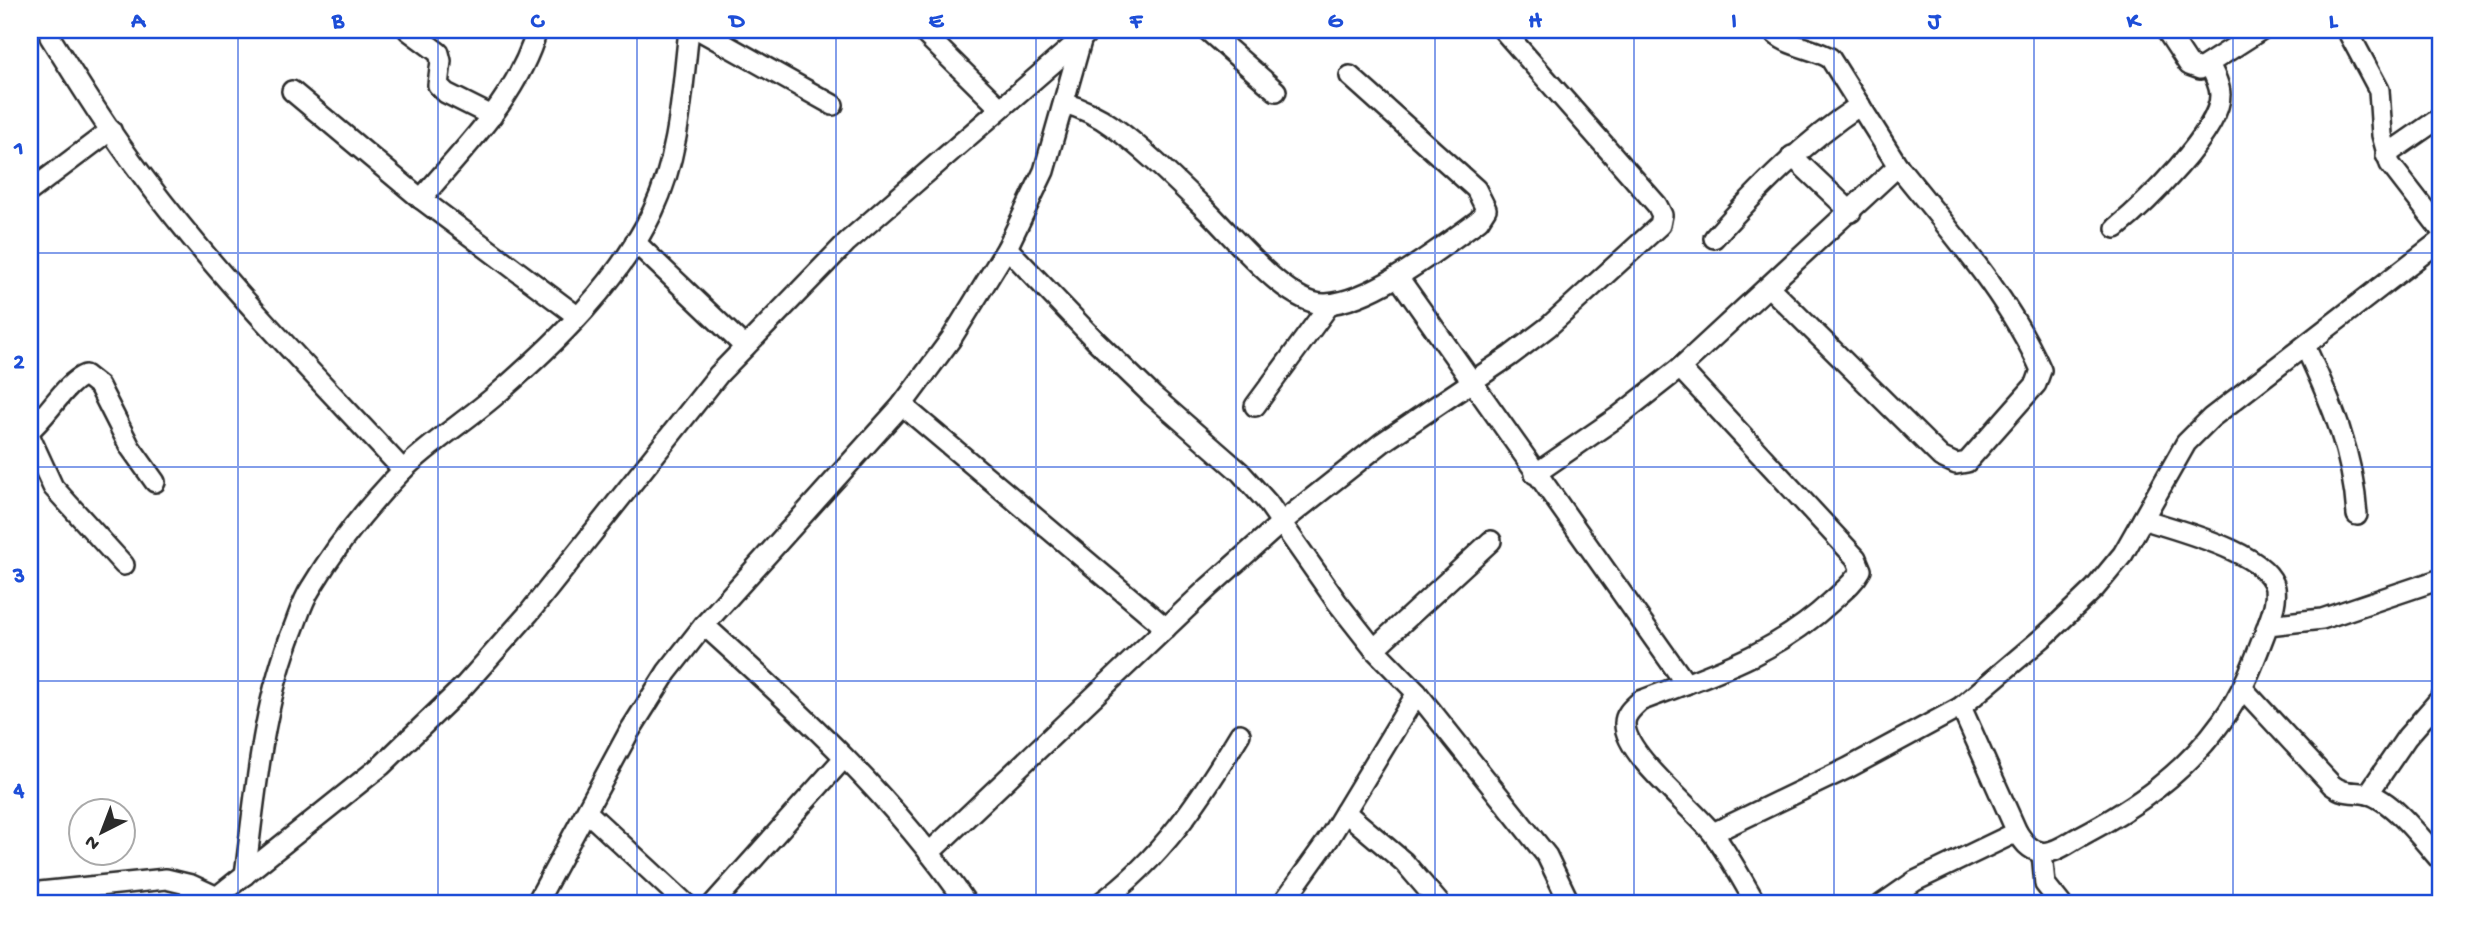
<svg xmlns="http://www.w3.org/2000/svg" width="2471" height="934" viewBox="0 0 2471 934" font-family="'Gochi Hand',sans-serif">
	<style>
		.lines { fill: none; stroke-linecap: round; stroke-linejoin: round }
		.street-casing { stroke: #2b2b2b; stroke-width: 24 }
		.street { stroke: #fff; stroke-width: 19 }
		.grid { fill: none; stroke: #1d4ed8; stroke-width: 2; stroke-opacity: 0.55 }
		.neatline { fill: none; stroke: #1d4ed8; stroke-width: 2.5 }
		.grid-label { font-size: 23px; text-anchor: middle; font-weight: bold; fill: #1d4ed8 }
	</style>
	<rect width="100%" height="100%" fill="#fff"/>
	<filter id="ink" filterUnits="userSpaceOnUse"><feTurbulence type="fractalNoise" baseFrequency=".0143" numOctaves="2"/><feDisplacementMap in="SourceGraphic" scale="14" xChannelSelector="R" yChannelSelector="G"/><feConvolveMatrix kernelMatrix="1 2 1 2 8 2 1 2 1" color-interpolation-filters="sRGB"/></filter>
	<g filter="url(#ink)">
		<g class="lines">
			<defs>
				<g id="street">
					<path d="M 408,30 L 439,53 L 441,61 L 438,85 L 446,93 L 492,116"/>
					<path d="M 699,30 L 833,105"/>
					<path d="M 921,30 L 1000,108"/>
					<path d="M 1207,30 L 1276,91"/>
					<path d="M 1771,30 C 1787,47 1811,47 1830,58 L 1898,166"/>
					<path d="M 2166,30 L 2189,65 L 2200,69 L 2261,30"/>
					<path d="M 2347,30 L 2379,90 L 2382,135 L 2390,164 L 2441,230"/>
					<path d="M 50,37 C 80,85 110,133 145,179 C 223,283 315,375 403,470"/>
					<path d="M 292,91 L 421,199 L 577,316"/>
					<path d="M 1064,103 C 1081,108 1097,115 1112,126 C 1144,149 1174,179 1203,207 C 1231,233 1287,306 1326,304 C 1372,302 1442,247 1479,220 L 1486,209 L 1476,189 L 1350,76"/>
					<path d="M 2386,155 L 2441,117"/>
					<path d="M 1792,156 L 1851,212"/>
					<path d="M 30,191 L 111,130"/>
					<path d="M 421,199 C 465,147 518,97 537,30"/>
					<path d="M 2116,228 C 2143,206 2221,131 2220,95 C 2220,85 2214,74 2209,64"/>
					<path d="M 1714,238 C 1759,188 1803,143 1860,105"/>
					<path d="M 635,242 L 745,347"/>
					<path d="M 1007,248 L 1094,339 L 1153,396 L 1240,472 L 1267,502 L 1337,602 L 1374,649 L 1417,693 L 1547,856 L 1570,904"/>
					<path d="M 1398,277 L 1686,684"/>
					<path d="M 2305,346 C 2331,402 2353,452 2357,515"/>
					<path d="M 902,405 L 1166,628"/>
					<path d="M 1255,406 L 1330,304"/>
					<path d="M 30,430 C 48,415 66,382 85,375 L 99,386 L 130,447 L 155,482"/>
					<path d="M 30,437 L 53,487 L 124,565"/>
					<path d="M 1535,474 L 1619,416 L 1680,368"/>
					<path d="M 2143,519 C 2175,530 2268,552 2275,588 C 2277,601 2272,613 2268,625"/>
					<path d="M 704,625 C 798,710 895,798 967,904"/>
					<path d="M 1374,649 L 1491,541"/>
					<path d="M 2243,689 L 2332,785 C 2345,795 2354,791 2368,794 C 2393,800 2424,842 2441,861"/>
					<path d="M 1961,707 L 2017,832"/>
					<path d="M 2368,794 L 2407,737 L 2441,698"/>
					<path d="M 1345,812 L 1404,862 L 1440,904"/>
					<path d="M 588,813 L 686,904"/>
					<path d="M 1713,833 L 1848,768 L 1961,707 L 2047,634 L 2095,588 L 2123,554 L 2186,443 L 2211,418 L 2441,240"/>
					<path d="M 929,853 L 1209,587 L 1282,522 L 1383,442 L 1510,356 L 1548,327 L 1660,225 L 1662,215 L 1657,205 L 1503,30"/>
					<path d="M 2042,853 L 2045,884 L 2061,904"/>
					<path d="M 245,875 C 256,791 262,706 294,627 C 299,614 303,600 311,588 C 336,546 368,506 402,471 C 430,443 466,421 496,395 C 556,343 619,282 653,211 C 680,154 682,91 689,30"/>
					<path d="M 30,893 L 166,879 L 191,885 L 217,897"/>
					<path d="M 208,904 L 382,765 L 465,685 L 529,613 L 719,374 L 847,242 L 1091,30"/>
					<path d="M 536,904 L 629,732 L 667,672 L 704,625 L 902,405 L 951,339 L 1007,248 L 1044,171 L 1081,41"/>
					<path d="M 713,904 L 844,758"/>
					<path d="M 1099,904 C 1161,859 1200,800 1240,734"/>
					<path d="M 1282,904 L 1328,840 L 1417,693"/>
					<path d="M 1756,904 C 1743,881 1730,857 1714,835 C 1696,810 1623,754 1625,723 C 1625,713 1634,707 1640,701 C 1711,674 1774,655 1831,602 C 1842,592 1854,583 1861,570 L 1856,558 L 1680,368 L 1898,166 C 1949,230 2008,295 2041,370 L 2036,384 L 1967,462 L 1956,464 L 1941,457 L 1770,288"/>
					<path d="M 1882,904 L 1915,881 L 2017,832 C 2023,841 2028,849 2040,852 C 2053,855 2068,843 2079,837 C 2136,807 2184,774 2222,721 C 2244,691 2255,659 2268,625 L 2322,619 L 2441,579"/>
				</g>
			</defs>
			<use href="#street" class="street-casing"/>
			<use href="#street" class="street"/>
		</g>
	</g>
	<path class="grid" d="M 238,30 L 238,904M 438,30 L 438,904M 637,30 L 637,904M 836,30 L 836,904M 1036,30 L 1036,904M 1236,30 L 1236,904M 1435,30 L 1435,904M 1634,30 L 1634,904M 1834,30 L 1834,904M 2034,30 L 2034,904M 2233,30 L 2233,904M 30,253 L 2441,253M 30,467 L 2441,467M 30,681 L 2441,681"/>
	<rect width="2471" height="934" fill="none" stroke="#fff" stroke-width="77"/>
	<g transform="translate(102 832) rotate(222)"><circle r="33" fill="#ffffff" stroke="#aaaaaa" stroke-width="2"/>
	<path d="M0-5L12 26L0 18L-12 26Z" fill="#2b2b2b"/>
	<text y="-10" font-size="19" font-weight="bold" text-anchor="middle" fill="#2b2b2b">N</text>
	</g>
	<rect x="38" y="38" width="2394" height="857" class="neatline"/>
	<g class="grid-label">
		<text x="138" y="27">A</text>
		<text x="338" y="27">B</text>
		<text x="537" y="27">C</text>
		<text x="737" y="27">D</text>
		<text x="936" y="27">E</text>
		<text x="1136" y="27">F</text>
		<text x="1335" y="27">G</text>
		<text x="1535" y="27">H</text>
		<text x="1734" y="27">I</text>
		<text x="1934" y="27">J</text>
		<text x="2133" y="27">K</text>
		<text x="2333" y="27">L</text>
		<text x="19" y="154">1</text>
		<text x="19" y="368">2</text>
		<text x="19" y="582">3</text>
		<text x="19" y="796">4</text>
	</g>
</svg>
